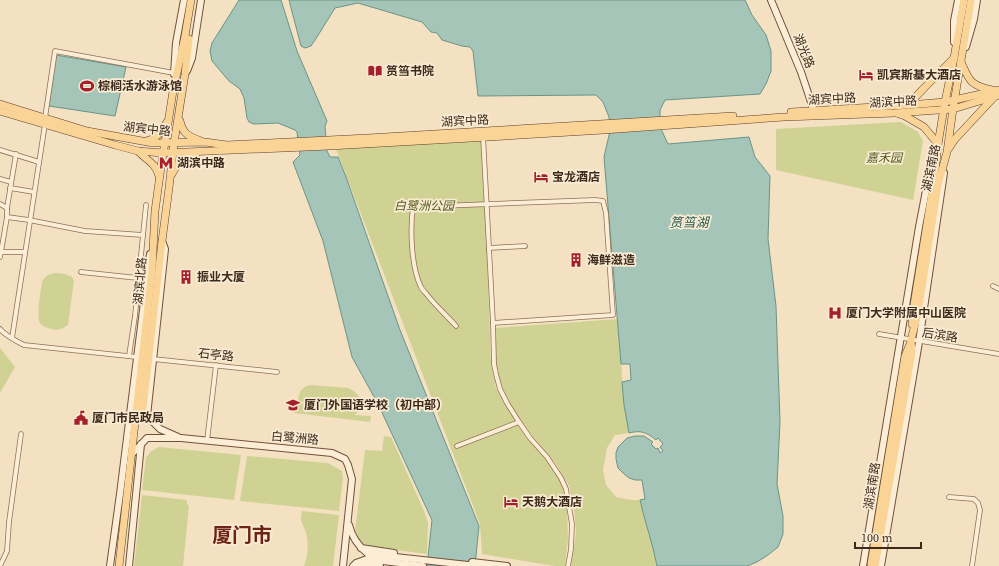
<svg xmlns="http://www.w3.org/2000/svg" width="999" height="566" viewBox="0 0 999 566" font-family="'Source Serif 4','Noto Sans SC',serif">
	<style>
		.green { fill: #d0d294 }
		.water { fill: #a5c5b9; stroke: #6a9487 }
		.lines { fill: none; stroke-linecap: round; stroke-linejoin: round }
		.street-casing { stroke: #8f7057; stroke-width: 5.5 }
		.secondary-casing { stroke: #71513a; stroke-width: 8 }
		.primary-casing { stroke: #5c3f2b; stroke-width: 8 }
		.street { stroke: #fceed6; stroke-width: 4 }
		.secondary { stroke: #fceed6; stroke-width: 6 }
		.primary { stroke: #fad396; stroke-width: 7 }
		.labels { text-anchor: middle; stroke-width: 3.5; stroke-linejoin: round; paint-order: stroke }
		.street-label { font-size: 12px; fill: #3d2a1d; stroke: #f9ebd2 }
		.poi-label { font-size: 12px; font-weight: bold; fill: #3d2a1d; stroke: #f9ebd2; text-anchor: start }
		.park-label { font-size: 12px; font-style: italic; fill: #515c21; stroke: #f9ebd2 }
		.water-label { font-size: 13px; font-style: italic; fill: #2a5e57; stroke: #f9ebd2 }
		.town-label { font-size: 20px; font-weight: bold; fill: #6e2317; stroke: #f9ebd2 }
	</style>
	<rect width="100%" height="100%" fill="#f3e1c2"/>
	<g class="green">
		<path d="M 901,122 L 918,132 L 923,141 L 913,200 L 776,170 L 776,129 Z"/>
		<path d="M 483,137 L 491,363 L 496,388 L 515,417 L 522,431 L 547,457 L 561,478 L 567,509 L 568,539 L 565,566 L 554,566 L 482,554 L 480,524 L 336,149 Z"/>
		<path d="M 56,273 L 65,274 L 72,277 L 74,281 L 68,325 C 62,329 58,331 51,329 C 47,328 42,326 40,323 C 36,316 41,290 42,282 C 46,275 49,274 56,273 Z"/>
		<path d="M 618,319 L 624,405 L 629,433 L 615,435 L 607,448 L 603,470 L 606,485 L 616,497 L 631,500 L 640,500 C 645,523 653,544 657,566 L 571,566 L 576,532 L 574,508 L 569,486 L 556,464 L 524,426 L 504,394 L 496,365 L 495,328 Z"/>
		<path d="M 0,348 L 15,367 L 0,393 Z"/>
		<path d="M 310,385 L 348,388 C 361,393 365,405 355,415 L 371,416 L 370,422 L 294,413 L 295,406 L 299,406 C 297,396 299,388 310,385 Z"/>
		<path d="M 384,436 L 391,437 L 424,511 L 428,523 L 427,554 L 366,546 L 358,540 L 355,531 L 365,450 L 382,451 Z"/>
		<path d="M 159,447 L 241,455 L 234,500 L 142,490 L 146,458 L 150,452 Z"/>
		<path d="M 247,456 L 328,463 L 342,471 L 343,478 L 339,511 L 240,501 Z"/>
		<path d="M 142,495 L 187,500 L 187,504 L 189,506 L 183,566 L 134,566 Z"/>
		<path d="M 302,511 L 339,515 L 333,566 L 304,566 C 308,555 309,544 306,533 C 303,523 299,522 302,511 Z"/>
	</g>
	<g class="water">
		<path d="M 239,0 L 281,0 L 297,51 L 327,121 L 325,126 L 327,151 L 330,157 L 338,157 L 346,177 L 400,330 L 479,526 L 475,566 L 427,566 L 432,520 L 378,404 L 352,357 L 323,241 L 293,162 L 300,155 L 297,132 L 295,130 L 278,123 L 254,124 L 249,122 L 247,118 L 244,98 L 240,89 L 229,81 L 212,61 L 210,51 L 212,43 Z"/>
		<path d="M 289,0 L 745,0 L 752,15 L 766,35 L 771,51 L 771,71 L 766,84 L 760,94 L 665,100 L 660,110 L 660,124 L 661,129 L 668,144 L 749,137 L 755,157 L 770,176 L 768,239 L 776,306 L 780,422 L 777,484 L 783,516 L 783,534 L 778,547 L 768,555 L 757,562 L 747,566 L 657,566 C 653,544 645,523 640,500 L 645,499 L 642,480 L 635,480 L 629,478 L 623,473 L 618,468 L 616,459 L 616,453 L 618,447 L 627,438 L 635,436 L 644,436 L 653,442 L 651,444 L 656,449 L 658,448 L 660,453 L 663,451 L 660,447 L 663,444 L 658,438 L 656,440 C 646,432 641,430 629,433 L 624,405 L 622,382 L 631,380 L 630,364 L 621,364 L 604,157 L 610,131 L 610,124 L 609,117 L 603,102 L 596,95 L 478,96 L 473,51 L 470,47 L 462,46 L 442,40 L 437,33 L 431,32 L 422,22 L 358,3 L 335,8 L 317,37 L 311,46 L 305,48 L 301,46 Z"/>
		<path d="M 56,55 L 126,67 L 115,116 L 49,106 Z"/>
	</g>
	<g class="lines">
		<defs>
			<g id="street">
				<path d="M 45,118 L 55,51 L 174,73"/>
				<path d="M 483,136 L 493,323 L 494,364 L 496,374 L 500,389 L 507,403 L 519,422 L 530,438 L 547,457 L 561,478 L 566,489 L 572,524 L 571,549 L 568,566"/>
				<path d="M 0,150 L 39,162"/>
				<path d="M 0,179 L 11,182"/>
				<path d="M 10,188 L 34,192"/>
				<path d="M 0,204 L 7,208"/>
				<path d="M 7,217 L 29,220 L 85,231 L 143,235"/>
				<path d="M 489,248 L 525,246"/>
				<path d="M 1,252 L 7,217 L 7,208 L 16,154"/>
				<path d="M 0,257 L 1,252 L 25,252"/>
				<path d="M 81,272 L 147,279"/>
				<path d="M 993,286 L 999,289"/>
				<path d="M 456,326 C 447,316 437,307 428,296 C 426,293 422,290 421,287 C 411,267 410,229 413,207 L 595,200 L 603,201 L 606,213 L 613,315 L 493,323"/>
				<path d="M 0,329 C 6,336 16,341 24,345 L 137,357"/>
				<path d="M 879,334 L 999,354"/>
				<path d="M 12,338 L 45,124"/>
				<path d="M 129,356 L 135,316 L 146,205"/>
				<path d="M 153,359 L 277,372"/>
				<path d="M 207,441 L 216,365"/>
				<path d="M 457,446 L 519,422"/>
				<path d="M 949,497 L 974,499 L 978,503 L 980,510 L 972,566"/>
				<path d="M 0,566 L 7,551 L 9,522 L 21,434"/>
			</g>
			<g id="secondary">
				<path d="M 771,0 L 801,72 L 814,111"/>
				<path d="M 954,42 L 954,21 L 958,0"/>
				<path d="M 966,47 L 974,19 L 977,0"/>
				<path d="M 187,71 L 192,58 L 201,0"/>
				<path d="M 174,74 L 176,43 L 184,0"/>
				<path d="M 146,413 L 147,416 L 160,429 L 178,437"/>
				<path d="M 147,416 L 165,249 L 162,241"/>
				<path d="M 132,454 L 147,438 L 181,438 L 332,453 L 345,459 L 348,465 L 352,479 L 343,566"/>
				<path d="M 349,525 C 352,538 358,546 368,554 L 477,566"/>
				<path d="M 361,548 L 394,553"/>
				<path d="M 472,562 L 507,566"/>
				<path d="M 357,563 L 380,566"/>
				<path d="M 110,566 L 120,494 L 150,254"/>
				<path d="M 129,566 L 141,444"/>
				<path d="M 353,566 L 356,563 L 367,559 L 423,566"/>
				<path d="M 863,566 L 919,227 L 928,180 L 934,157"/>
				<path d="M 881,566 L 919,342 L 944,173"/>
			</g>
			<g id="primary">
				<path d="M 961,62 C 970,82 970,85 992,90"/>
				<path d="M 0,104 L 87,131 L 153,143 L 205,142 L 227,145 L 368,138 L 733,116"/>
				<path d="M 908,105 L 924,88 L 954,58"/>
				<path d="M 0,111 L 115,145 L 138,151 L 163,153 L 329,146 L 471,138 L 603,130 L 784,117 L 895,113 L 953,109 L 999,95"/>
				<path d="M 791,112 L 908,105 L 945,102 L 999,90"/>
				<path d="M 899,114 L 905,116 L 924,127 L 938,144"/>
				<path d="M 180,121 C 183,134 188,136 201,141"/>
				<path d="M 146,141 C 157,139 162,131 167,122"/>
				<path d="M 949,148 L 955,139 L 995,96"/>
				<path d="M 138,151 C 147,161 155,162 159,176"/>
				<path d="M 172,174 C 178,162 184,158 196,154"/>
				<path d="M 912,324 L 913,311 L 934,180 L 938,144 L 945,102 L 954,58 L 964,0"/>
				<path d="M 143,408 L 162,241 L 169,188 L 174,143 L 185,74 L 189,39"/>
				<path d="M 871,564 L 905,356 L 910,344"/>
				<path d="M 119,566 L 152,270 L 155,211 L 163,153 L 165,143 L 173,91 L 185,36 L 191,0"/>
				<path d="M 875,566 L 912,352 L 911,340 L 918,313 L 938,185 L 947,152 L 953,109 L 971,0"/>
			</g>
		</defs>
		<use href="#street" class="street-casing"/>
		<use href="#secondary" class="secondary-casing"/>
		<use href="#primary" class="primary-casing"/>
		<use href="#street" class="street"/>
		<use href="#secondary" class="secondary"/>
		<use href="#primary" class="primary"/>
	</g>
	<defs>
		<symbol id="library-bare" viewBox="-9 -9 18 18"><path d="M-6-4Q-3-5.5-.7-3.5V5Q-3 3-6 4ZM6-4Q3-5.5 .7-3.5V5Q3 3 6 4Z" fill="#a5202b" stroke="#f9ebd2" stroke-width="2.5" paint-order="stroke"/></symbol>
		<symbol id="hotel-bare" viewBox="-9 -9 18 18"><path d="M-6-4.5h1.5V1H6V5H4.5V3h-9V5H-6ZM-4 0a1.8 1.8 0 1 1 3.6 0ZM.5 0V-2.5h3Q6-2.5 6 0Z" fill="#a5202b" stroke="#f9ebd2" stroke-width="2.5" paint-order="stroke"/></symbol>
		<symbol id="stadium-bare" viewBox="-9 -9 18 18"><path d="M0-5a6.5 5 0 1 0 0 10a6.5 5 0 1 0 0-10ZM-3.5-1.8h7v3.6h-7Z" fill="#a5202b" stroke="#f9ebd2" stroke-width="2.5" paint-order="stroke"/></symbol>
		<symbol id="metro-bare" viewBox="-9 -9 18 18"><path d="M-5.5 5V-5H-3L0 0L3-5H5.5V5H3V-.5L0 4L-3-.5V5Z" fill="#a5202b" stroke="#f9ebd2" stroke-width="2.5" paint-order="stroke"/></symbol>
		<symbol id="building-bare" viewBox="-9 -9 18 18"><path d="M-4-6H4V6H1V3H-1V6H-4ZM-2.5-4.3h1.7v1.8h-1.7ZM.8-4.3h1.7v1.8H.8ZM-2.5-1h1.7V.8h-1.7ZM.8-1h1.7V.8H.8Z" fill="#a5202b" stroke="#f9ebd2" stroke-width="2.5" paint-order="stroke"/></symbol>
		<symbol id="hospital-bare" viewBox="-9 -9 18 18"><path d="M-5-5h3v3.5h4V-5h3V5h-3V1.5h-4V5h-3Z" fill="#a5202b" stroke="#f9ebd2" stroke-width="2.5" paint-order="stroke"/></symbol>
		<symbol id="school-bare" viewBox="-9 -9 18 18"><path d="M0-5L7-2L0 1L-7-2ZM-4 1L0 2.5L4 1V4Q0 6-4 4Z" fill="#a5202b" stroke="#f9ebd2" stroke-width="2.5" paint-order="stroke"/></symbol>
		<symbol id="civic-bare" viewBox="-9 -9 18 18"><path d="M-.6-6.5H3V-4.5H.6V-3L4-1V1h2V6H-6V1h2V-1L-.6-3ZM-1.2 2.5V6h2.4V2.5Z" fill="#a5202b" stroke="#f9ebd2" stroke-width="2.5" paint-order="stroke"/></symbol>
	</defs>
	<g fill-rule="evenodd">
		<use href="#library-bare" x="365" y="61" width="20" height="20"/>
		<use href="#hotel-bare" x="856" y="65" width="20" height="20"/>
		<use href="#stadium-bare" x="77" y="76" width="20" height="20"/>
		<use href="#metro-bare" x="156" y="153" width="20" height="20"/>
		<use href="#hotel-bare" x="531" y="167" width="20" height="20"/>
		<use href="#building-bare" x="566" y="250" width="20" height="20"/>
		<use href="#building-bare" x="176" y="267" width="20" height="20"/>
		<use href="#hospital-bare" x="825" y="303" width="20" height="20"/>
		<use href="#school-bare" x="283" y="395" width="20" height="20"/>
		<use href="#civic-bare" x="71" y="408" width="20" height="20"/>
		<use href="#hotel-bare" x="501" y="492" width="20" height="20"/>
	</g>
	<g class="labels">
		<g class="street-label">
			<text transform="translate(804 51) rotate(68)" y="4">湖光路</text>
			<text transform="translate(832 99) rotate(-3)" y="4">湖宾中路</text>
			<text transform="translate(893 102) rotate(-3)" y="4">湖滨中路</text>
			<text transform="translate(465 121) rotate(-3)" y="4">湖宾中路</text>
			<text transform="translate(147 129) rotate(6)" y="4">湖宾中路</text>
			<text transform="translate(931 168) rotate(-78)" y="4">湖滨南路</text>
			<text transform="translate(140 281) rotate(-85)" y="4">湖滨北路</text>
			<text transform="translate(940 335) rotate(9)" y="4">后滨路</text>
			<text transform="translate(216 355) rotate(6)" y="4">石亭路</text>
			<text transform="translate(295 438) rotate(5)" y="4">白鹭洲路</text>
			<text transform="translate(872 486) rotate(-81)" y="4">湖滨南路</text>
		</g>
		<g class="poi-label">
			<text x="386" y="75">筼筜书院</text>
			<text x="877" y="79">凯宾斯基大酒店</text>
			<text x="98" y="90">棕榈活水游泳馆</text>
			<text x="177" y="167">湖滨中路</text>
			<text x="552" y="181">宝龙酒店</text>
			<text x="587" y="264">海鲜滋造</text>
			<text x="197" y="281">振业大厦</text>
			<text x="846" y="317">厦门大学附属中山医院</text>
			<text x="304" y="409">厦门外国语学校（初中部）</text>
			<text x="92" y="422">厦门市民政局</text>
			<text x="522" y="506">天鹅大酒店</text>
		</g>
		<g class="park-label">
			<text x="884" y="162">嘉禾园</text>
			<text x="424" y="210">白鹭洲公园</text>
		</g>
		<g class="water-label">
			<text x="689" y="227">筼筜湖</text>
		</g>
		<g class="town-label">
			<text x="242" y="542">厦门市</text>
		</g>
	</g>
	<path d="M855 542v6h66v-6" fill="none" stroke="#3d2a1d" stroke-width="2"/>
	<text x="861" y="542" font-size="12" fill="#3d2a1d" stroke="#f9ebd2" stroke-width="3" paint-order="stroke">100 m</text>
</svg>
